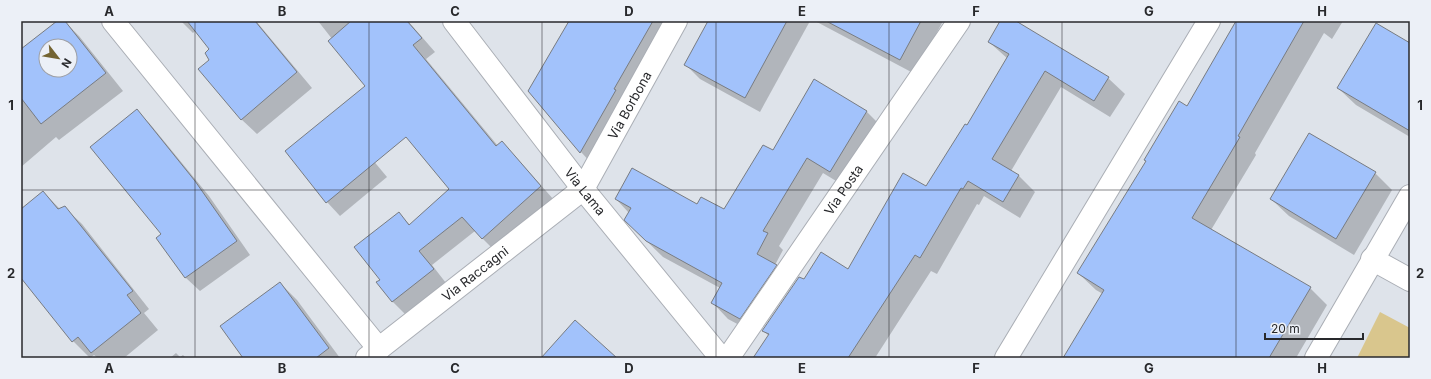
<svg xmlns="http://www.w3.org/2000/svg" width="1431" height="379" viewBox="0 0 1431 379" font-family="Inter,sans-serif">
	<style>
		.green { fill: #d9c68d }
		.shadow { fill: #0003; fill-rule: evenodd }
		.building { fill: #a2c2fb; stroke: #787c82; fill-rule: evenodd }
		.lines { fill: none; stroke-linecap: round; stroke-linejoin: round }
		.minor-casing { stroke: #aaaeb5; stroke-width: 24 }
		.major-casing { stroke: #aaaeb5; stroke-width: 24 }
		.minor { stroke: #fff; stroke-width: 22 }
		.major { stroke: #fff; stroke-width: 22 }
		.grid { fill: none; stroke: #28292c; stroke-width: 1; stroke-opacity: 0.55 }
		.labels { text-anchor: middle; stroke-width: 3; stroke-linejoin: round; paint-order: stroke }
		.street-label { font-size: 13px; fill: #28292c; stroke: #ecf0f7 }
		.neatline { fill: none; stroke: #28292c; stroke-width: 1.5 }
		.grid-label { font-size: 13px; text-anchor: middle; font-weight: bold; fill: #28292c }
	</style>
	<rect width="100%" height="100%" fill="#dee3ea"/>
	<path class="green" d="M 1380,312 L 1410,328 L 1410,358 L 1357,358 Z"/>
	<g class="shadow">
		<path d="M 58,21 L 64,21 L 79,36 L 123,91 L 59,140 L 56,137 L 21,167 L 21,51 ZM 46,46 L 70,46 L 70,70 L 46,70 Z"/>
		<path d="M 181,21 L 256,21 L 312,88 L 257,134 L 241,119 L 211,60 L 211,50 L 195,31 L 193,33 Z"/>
		<path d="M 318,21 L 408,21 L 435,52 L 426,59 L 498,146 L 515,156 L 554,200 L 496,252 L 475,231 L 432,265 L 446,283 L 406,315 L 392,301 L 381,280 L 399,213 L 410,225 L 450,189 Z"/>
		<path d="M 570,21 L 674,21 L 594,166 L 581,152 L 529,90 Z"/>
		<path d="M 709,21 L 810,21 L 760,112 L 700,79 L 685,64 Z"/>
		<path d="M 815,21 L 943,21 L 915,74 Z"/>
		<path d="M 1002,21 L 1015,21 L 1108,78 L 1125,94 L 1110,117 L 1061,87 L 1011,171 L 1019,176 L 1035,192 L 1020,218 L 984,196 L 979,205 L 977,204 L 937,274 L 931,271 L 875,358 L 754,358 L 769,336 L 763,331 L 804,281 L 848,271 L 927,188 L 967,126 L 1008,59 L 989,42 Z"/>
		<path d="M 1237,21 L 1343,21 L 1332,39 L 1324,33 L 1255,153 L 1256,155 L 1211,230 L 1310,288 L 1327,305 L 1296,358 L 1064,358 L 1103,294 L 1096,290 L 1078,273 L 1187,107 Z"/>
		<path d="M 1410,44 L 1410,137 L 1356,105 L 1338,88 Z"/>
		<path d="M 136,110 L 150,124 L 209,196 L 250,255 L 200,291 L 186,278 L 158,238 L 162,235 Z"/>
		<path d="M 866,111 L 882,127 L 846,187 L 823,173 L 779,246 L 783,250 L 775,265 L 792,281 L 756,334 L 728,319 L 713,303 L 720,288 L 663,257 L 625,220 L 629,213 L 616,199 L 697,205 L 725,211 L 773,152 Z"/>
		<path d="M 346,128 L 387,177 L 340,216 L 327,202 Z"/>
		<path d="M 1375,173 L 1392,190 L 1354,255 L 1289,216 L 1271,199 Z"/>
		<path d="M 43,192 L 60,209 L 64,207 L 82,224 L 149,309 L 144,313 L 158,330 L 124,358 L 98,358 L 94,355 L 90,358 L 73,341 L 21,276 L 21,210 Z"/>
		<path d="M 280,283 L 297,300 L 340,358 L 244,358 Z"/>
		<path d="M 176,353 L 180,357 L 183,355 L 186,358 L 170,358 Z"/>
	</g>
	<g class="building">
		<path d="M 57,21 L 65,21 L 106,73 L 41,124 L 21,98 L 21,49 ZM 46,46 L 70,46 L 70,70 L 46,70 Z"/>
		<path d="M 187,21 L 255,21 L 297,72 L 241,120 L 198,69 L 209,60 L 205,53 L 209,49 Z"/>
		<path d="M 351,21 L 407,21 L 422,38 L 413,45 L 496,146 L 502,141 L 541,186 L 482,239 L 462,217 L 419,251 L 434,269 L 392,302 L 376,282 L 380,280 L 354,247 L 399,212 L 409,225 L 449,189 L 406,137 L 326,203 L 285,151 L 365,86 L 328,41 Z"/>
		<path d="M 569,21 L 653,21 L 614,89 L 616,90 L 580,153 L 528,91 Z"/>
		<path d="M 708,21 L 787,21 L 745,98 L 684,65 Z"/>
		<path d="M 826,21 L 921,21 L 900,60 Z"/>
		<path d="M 1000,21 L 1016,21 L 1109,77 L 1094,101 L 1045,71 L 992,159 L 1019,175 L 1003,202 L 968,181 L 963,189 L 961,188 L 920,258 L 915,255 L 848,358 L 753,358 L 769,334 L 762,331 L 799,277 L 804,279 L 821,252 L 848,269 L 903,173 L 926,186 L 965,124 L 967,125 L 1009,54 L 988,42 Z"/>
		<path d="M 1236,21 L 1304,21 L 1238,136 L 1240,137 L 1192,218 L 1311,287 L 1269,358 L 1063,358 L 1104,290 L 1077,273 L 1146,161 L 1144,160 L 1179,101 L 1187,106 Z"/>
		<path d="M 1376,23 L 1410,43 L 1410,131 L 1337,88 Z"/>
		<path d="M 814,79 L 867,111 L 830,172 L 807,158 L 763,231 L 768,233 L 757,254 L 777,265 L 740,319 L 711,303 L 722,283 L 646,241 L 624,220 L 631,208 L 615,199 L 632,168 L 697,204 L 701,197 L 724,209 L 763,145 L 773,150 Z"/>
		<path d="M 137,109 L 195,181 L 237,241 L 185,278 L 156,238 L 161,234 L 90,147 Z"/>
		<path d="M 1309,133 L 1376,172 L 1336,239 L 1270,199 Z"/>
		<path d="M 43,191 L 58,209 L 65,206 L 133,291 L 127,295 L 141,313 L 91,353 L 78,337 L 72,342 L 21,278 L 21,209 Z"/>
		<path d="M 280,282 L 329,348 L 316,358 L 243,358 L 220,326 Z"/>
		<path d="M 575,320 L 617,358 L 541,358 Z"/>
	</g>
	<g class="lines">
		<defs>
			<g id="minor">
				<path d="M 113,21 L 379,349"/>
				<path d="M 1372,259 L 1410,280"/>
				<path id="s1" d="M 367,358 L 583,189 L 676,21"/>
				<path id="s2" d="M 728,358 L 959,21"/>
				<path d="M 1006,358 L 1209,21"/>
				<path d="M 1316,358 L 1410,196"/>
			</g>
			<g id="major">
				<path id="s3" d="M 454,21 L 583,189 L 721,358"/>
			</g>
		</defs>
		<use href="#minor" class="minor-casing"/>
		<use href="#major" class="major-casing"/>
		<use href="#minor" class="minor"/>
		<use href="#major" class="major"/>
	</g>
	<path class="grid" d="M 195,21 L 195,358M 369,21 L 369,358M 542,21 L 542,358M 716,21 L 716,358M 889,21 L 889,358M 1062,21 L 1062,358M 1236,21 L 1236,358M 21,190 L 1410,190"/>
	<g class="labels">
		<g class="street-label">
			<text dy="5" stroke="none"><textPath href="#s1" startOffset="370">Via Borbona</textPath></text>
			<text dy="5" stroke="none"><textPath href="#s2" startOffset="204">Via Posta</textPath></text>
			<text dy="5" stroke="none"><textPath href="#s3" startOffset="215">Via Lama</textPath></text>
			<text dy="5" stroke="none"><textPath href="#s1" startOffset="137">Via Raccagni</textPath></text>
		</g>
	</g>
	<rect width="1431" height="379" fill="none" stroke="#ecf0f7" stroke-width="44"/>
	<g transform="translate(58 58) rotate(121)"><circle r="19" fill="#ecf0f7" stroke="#9ea0a6"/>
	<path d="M0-3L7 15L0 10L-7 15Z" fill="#746432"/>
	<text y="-6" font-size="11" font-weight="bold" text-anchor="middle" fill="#28292c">N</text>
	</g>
	<path d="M1265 333v6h98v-6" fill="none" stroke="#28292c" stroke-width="2"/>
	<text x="1271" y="333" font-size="12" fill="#28292c" stroke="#ecf0f7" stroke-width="3" paint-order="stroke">20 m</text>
	<rect x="22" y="22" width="1387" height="335" class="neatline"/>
	<g class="grid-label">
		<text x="109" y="16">A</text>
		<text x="282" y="16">B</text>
		<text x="455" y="16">C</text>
		<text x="629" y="16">D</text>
		<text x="802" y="16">E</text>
		<text x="976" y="16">F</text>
		<text x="1149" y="16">G</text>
		<text x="1322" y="16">H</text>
		<text x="11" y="110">1</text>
		<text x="1420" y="110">1</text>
		<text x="11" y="278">2</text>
		<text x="1420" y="278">2</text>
		<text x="109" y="373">A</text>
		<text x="282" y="373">B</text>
		<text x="455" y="373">C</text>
		<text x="629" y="373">D</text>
		<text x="802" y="373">E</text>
		<text x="976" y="373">F</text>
		<text x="1149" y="373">G</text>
		<text x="1322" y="373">H</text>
	</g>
</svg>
